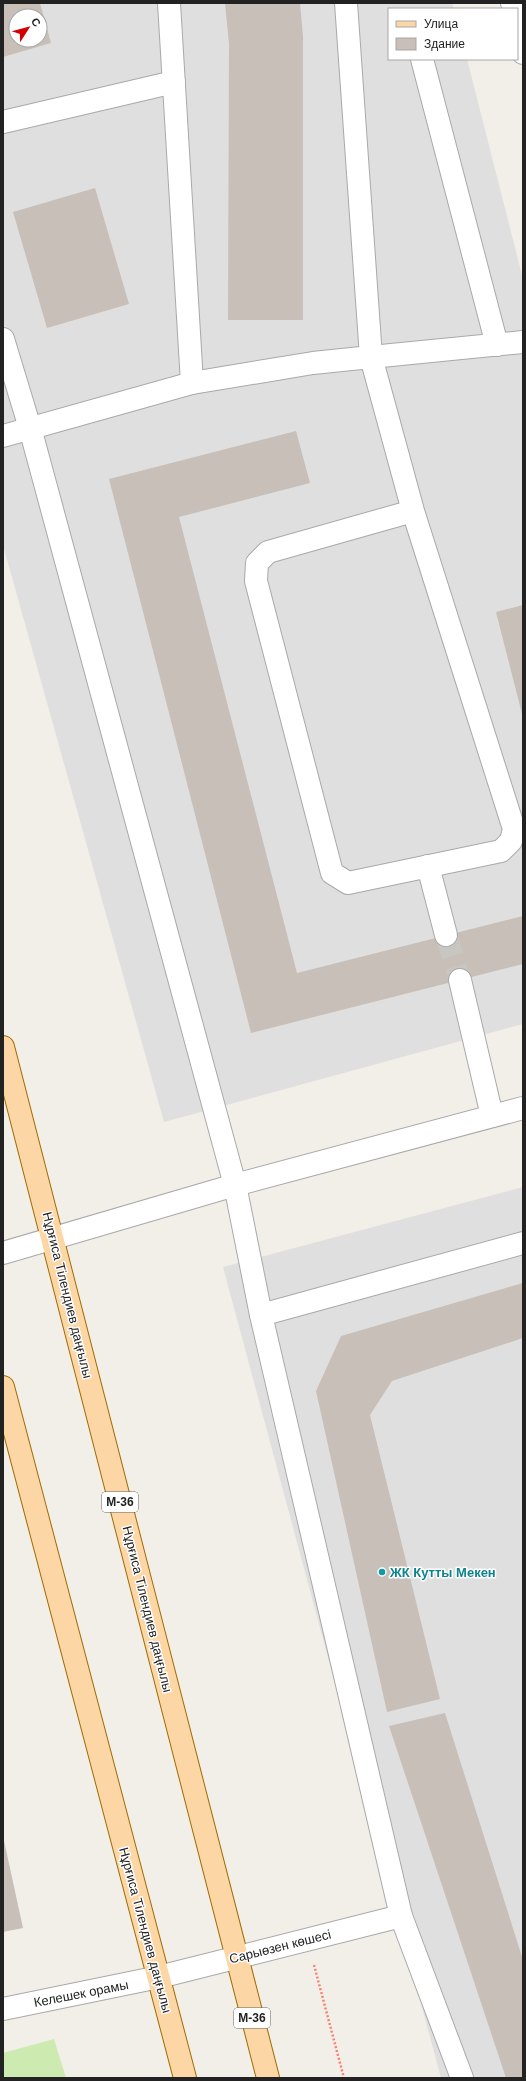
<svg xmlns="http://www.w3.org/2000/svg" width="526" height="2081" viewBox="0 0 526 2081" font-family="Helvetica,sans-serif">
	<style>
		.residential { fill: #e0dfdf; fill-rule: evenodd }
		.grass { fill: #cdebb0 }
		.building { fill: #c7bfb8; fill-rule: evenodd }
		.lines { fill: none; stroke-linecap: round; stroke-linejoin: round }
		.minor-tunnel { stroke: #c8c6c1; stroke-width: 22; stroke-dasharray: 22 11; stroke-linecap: butt }
		.minor-casing { stroke: #a9a9a9; stroke-width: 24 }
		.major-casing { stroke: #a06b00; stroke-width: 24 }
		.path { stroke: #fa8072; stroke-width: 2.5; stroke-dasharray: 2 2; stroke-linecap: butt }
		.minor { stroke: #fff; stroke-width: 22 }
		.major { stroke: #fcd6a4; stroke-width: 22 }
		.culture-dot { fill: #0f9aa8; stroke: #fff; stroke-width: 1.5 }
		.labels { text-anchor: middle; stroke-width: 3; stroke-linejoin: round; paint-order: stroke }
		.shield { fill: #fff; stroke: #646464; stroke-width: 1 }
		.shield-label { font-size: 12px; font-weight: bold; fill: #222 }
		.street-label { font-size: 13px; fill: #222; stroke: #fff }
		.culture-label { font-size: 13px; font-weight: bold; fill: #0d838f; stroke: #fff; text-anchor: start }
	</style>
	<rect width="100%" height="100%" fill="#f2efe9"/>
	<g class="residential">
		<path d="M 3,3 L 452,3 L 454,9 L 389,9 L 389,59 L 467,59 L 523,279 L 523,1024 L 164,1122 L 3,545 ZM 16,16 L 40,16 L 40,40 L 16,40 Z"/>
		<path d="M 523,1187 L 523,2078 L 441,2078 L 223,1267 Z"/>
	</g>
	<path class="grass" d="M 54,2039 L 66,2078 L 3,2078 L 3,2053 Z"/>
	<g class="building">
		<path d="M 3,3 L 40,3 L 51,43 L 3,57 ZM 16,16 L 40,16 L 40,40 L 16,40 Z"/>
		<path d="M 225,3 L 300,3 L 303,37 L 303,320 L 228,320 L 229,44 Z"/>
		<path d="M 95,188 L 129,304 L 47,328 L 13,212 Z"/>
		<path d="M 296,431 L 310,483 L 179,517 L 297,973 L 523,916 L 523,964 L 251,1033 L 109,479 Z"/>
		<path d="M 523,605 L 523,714 L 522,714 L 496,612 Z"/>
		<path d="M 523,1283 L 523,1338 L 392,1381 L 370,1415 L 440,1699 L 387,1712 L 316,1391 L 341,1336 Z"/>
		<path d="M 445,1713 L 523,1960 L 523,2078 L 506,2078 L 389,1726 Z"/>
		<path d="M 3,1836 L 23,1928 L 3,1932 Z"/>
	</g>
	<g class="lines">
		<path class="minor-tunnel" d="M 446,935 L 460,980"/>
		<defs>
			<g id="minor">
				<path d="M 169,3 L 192,383 L 313,363 L 371,357 L 346,3"/>
				<path d="M 512,3 L 514,9"/>
				<path d="M 517,25 L 523,53"/>
				<path d="M 422,59 L 497,345"/>
				<path d="M 3,122 L 174,82"/>
				<path d="M 3,339 L 30,428 L 235,1185 L 261,1315 L 401,1916 L 462,2078"/>
				<path d="M 3,436 L 192,383"/>
				<path d="M 413,511 L 268,552 L 257,563 L 256,581 L 332,873 L 348,883 L 501,851 L 511,841 L 514,829 L 413,511 L 371,357 L 523,342"/>
				<path d="M 428,866 L 446,935"/>
				<path d="M 460,980 L 492,1116"/>
				<path d="M 3,1253 L 235,1185 L 523,1108"/>
				<path d="M 261,1315 L 523,1243"/>
				<path d="M 3,2009 L 159,1977 L 401,1916"/>
			</g>
			<g id="major">
				<path d="M 3,1047 L 268,2078"/>
				<path d="M 3,1387 L 185,2078"/>
			</g>
		</defs>
		<use href="#minor" class="minor-casing"/>
		<use href="#major" class="major-casing"/>
		<path class="path" d="M 314,1965 L 344,2078"/>
		<use href="#minor" class="minor"/>
		<use href="#major" class="major"/>
	</g>
	<circle class="culture-dot" cx="382" cy="1572" r="4"/>
	<g class="labels">
		<g class="shield">
			<rect x="102" y="1492" width="36" height="20" rx="3"/>
			<rect x="234" y="2008" width="36" height="20" rx="3"/>
		</g>
		<g class="shield-label">
			<text x="120" y="1506">M-36</text>
			<text x="252" y="2022">M-36</text>
		</g>
		<g class="street-label">
			<text transform="translate(68 1295) rotate(76)" y="5">Нұрғиса Тілендиев даңғылы</text>
			<text transform="translate(148 1609) rotate(76)" y="5">Нұрғиса Тілендиев даңғылы</text>
			<text transform="translate(146 1930) rotate(75)" y="5">Нұрғиса Тілендиев даңғылы</text>
			<text transform="translate(280 1946) rotate(-14)" y="5">Сарыөзен көшесі</text>
			<text transform="translate(81 1993) rotate(-11)" y="5">Келешек орамы</text>
		</g>
		<g class="culture-label">
			<text x="390" y="1577">ЖК Кутты Мекен</text>
		</g>
	</g>
	<rect width="526" height="2081" fill="none" stroke="#222222" stroke-width="8"/>
	<rect x="388" y="8" width="130" height="52" fill="#ffffff" stroke="#a7a7a7"/>
	<rect x="396" y="21" width="20" height="6" fill="#fcd6a4" stroke="#a7a7a7"/>
	<text x="424" y="28" font-size="12" fill="#222222">Улица</text>
	<rect x="396" y="38" width="20" height="12" fill="#c7bfb8" stroke="#a7a7a7"/>
	<text x="424" y="48" font-size="12" fill="#222222">Здание</text>
	<g transform="translate(28 28) rotate(54)"><circle r="19" fill="#ffffff" stroke="#a7a7a7"/>
	<path d="M0-3L7 15L0 10L-7 15Z" fill="#d40000"/>
	<text y="-6" font-size="11" font-weight="bold" text-anchor="middle" fill="#222222">С</text>
	</g>
</svg>
